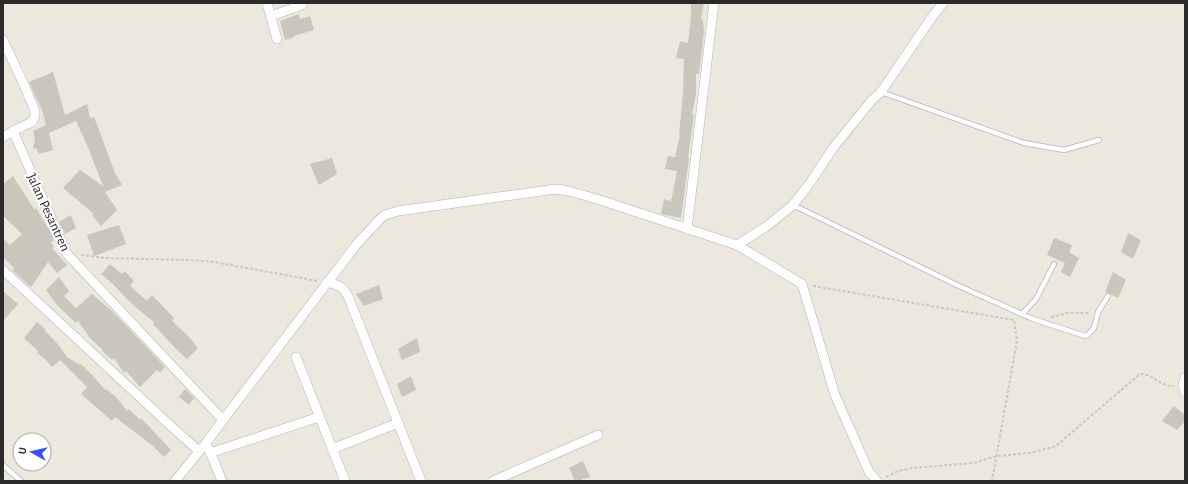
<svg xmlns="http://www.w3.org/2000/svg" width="1188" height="484" viewBox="0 0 1188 484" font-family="'Alegreya Sans',sans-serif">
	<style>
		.building { fill: #c9c6bc }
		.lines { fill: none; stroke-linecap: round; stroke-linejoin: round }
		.service-casing { stroke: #b1b2bf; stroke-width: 6 }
		.minor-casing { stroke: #b1b2bf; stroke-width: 10 }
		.path { stroke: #c8c8c8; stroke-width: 2; stroke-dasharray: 3 2; stroke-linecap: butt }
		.service { stroke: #fff; stroke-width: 4.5 }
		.minor { stroke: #fff; stroke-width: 9 }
		.labels { text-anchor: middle; stroke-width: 4; stroke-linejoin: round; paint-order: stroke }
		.street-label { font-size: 14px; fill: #2b2b2b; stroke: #fff }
	</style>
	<rect width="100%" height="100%" fill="#ede8dd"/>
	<g class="building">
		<path d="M 691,3 L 704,3 L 701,19 L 703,20 L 704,31 L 699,74 L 696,74 L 696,93 L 692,115 L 694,115 L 688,158 L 689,158 L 681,218 L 661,214 L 664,199 L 671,201 L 677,171 L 665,169 L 668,156 L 675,157 L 680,135 L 679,135 L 683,93 L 684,59 L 676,58 L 680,41 L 688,43 L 691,16 Z"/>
		<path d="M 299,14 L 300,19 L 310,16 L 314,30 L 294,36 L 294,37 L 285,40 L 280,21 Z"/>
		<path d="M 53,72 L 65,115 L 87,104 L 90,118 L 94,117 L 115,173 L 122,185 L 105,192 L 117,210 L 101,226 L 92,215 L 94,214 L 63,188 L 80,170 L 103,186 L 87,145 L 76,121 L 49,133 L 53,150 L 39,154 L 36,148 L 33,149 L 35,139 L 33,131 L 46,125 L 42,110 L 29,82 Z"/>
		<path d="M 332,158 L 337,174 L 319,185 L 310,164 Z"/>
		<path d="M 13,176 L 34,209 L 36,208 L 48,228 L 49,228 L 54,240 L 51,242 L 54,247 L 52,248 L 67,265 L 57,273 L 48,262 L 31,287 L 12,270 L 14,268 L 3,257 L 3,239 L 10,245 L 22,234 L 3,216 L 3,184 Z"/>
		<path d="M 71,215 L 76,228 L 65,234 L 59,222 Z"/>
		<path d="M 119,225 L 126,244 L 94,256 L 87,235 Z"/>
		<path d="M 1128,233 L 1141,240 L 1133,259 L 1121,252 Z"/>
		<path d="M 1054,238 L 1072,245 L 1069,252 L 1079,258 L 1070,277 L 1061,272 L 1065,263 L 1047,255 Z"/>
		<path d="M 110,264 L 122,274 L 125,271 L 134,281 L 130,286 L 147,301 L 152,295 L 174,318 L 172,321 L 190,338 L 198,348 L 187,359 L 178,351 L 153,324 L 154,322 L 139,310 L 127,299 L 113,284 L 101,274 Z"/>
		<path d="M 1113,272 L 1126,280 L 1118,298 L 1112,295 L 1110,293 L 1105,292 Z"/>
		<path d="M 59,277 L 69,291 L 64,296 L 76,308 L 92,294 L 112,311 L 165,367 L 160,373 L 157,370 L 140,387 L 126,371 L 124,373 L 114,358 L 112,360 L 102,351 L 103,350 L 90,338 L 78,321 L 76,323 L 57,305 L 46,290 Z"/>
		<path d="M 379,285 L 383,299 L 364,306 L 356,294 Z"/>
		<path d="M 3,291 L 18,304 L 3,321 Z"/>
		<path d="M 37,322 L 46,330 L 45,331 L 56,342 L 67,357 L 80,365 L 81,364 L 95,378 L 105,390 L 106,389 L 117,398 L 127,411 L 129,409 L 140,420 L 141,418 L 171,450 L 164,457 L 153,446 L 115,417 L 112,421 L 81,394 L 87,387 L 60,360 L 52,367 L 44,358 L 37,353 L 38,351 L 24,338 Z"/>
		<path d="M 417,338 L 420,352 L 402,360 L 398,349 Z"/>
		<path d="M 411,376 L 416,390 L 402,397 L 397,384 Z"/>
		<path d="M 185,389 L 194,398 L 189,405 L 179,397 Z"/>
		<path d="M 1174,406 L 1185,415 L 1185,421 L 1177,430 L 1162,421 Z"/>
		<path d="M 583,461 L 590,477 L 582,479 L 582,481 L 575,481 L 569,468 Z"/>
	</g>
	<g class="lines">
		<defs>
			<g id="service">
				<path d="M 881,92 L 1024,143 L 1064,150 L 1099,140"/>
				<path d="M 793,205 L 959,286 L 1033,319 L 1085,336 L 1088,335 L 1094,328 L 1098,312 L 1108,296"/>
				<path d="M 1022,314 L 1036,299 L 1054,264"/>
				<path d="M 3,465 L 21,481"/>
			</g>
			<g id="minor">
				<path d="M 267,3 L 277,39"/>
				<path d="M 271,16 L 302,5"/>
				<path d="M 3,40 L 25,87 L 35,111 L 35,116 L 32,122 L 13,131 L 67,254 L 223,420"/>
				<path d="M 3,137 L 13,131"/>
				<path d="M 687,229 L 714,3"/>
				<path d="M 737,245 L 802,284 L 835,395 L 869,472 L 877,481"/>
				<path d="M 3,270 L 173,428 L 199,451"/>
				<path d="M 327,282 C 338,285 342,286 348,296 L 421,481"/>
				<path d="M 296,357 L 345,481"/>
				<path d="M 1185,378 L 1183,385 L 1185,392"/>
				<path d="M 209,449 L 222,481"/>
				<path d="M 332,449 L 398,423"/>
				<path d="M 210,453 L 319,417"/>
				<path d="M 175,481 L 206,443 L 223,420 L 356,245 L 380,219 L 385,215 L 398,211 L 556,189 L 569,191 L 600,200 L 737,245 L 767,226 L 793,205 L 810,183 L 833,148 L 872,100 L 881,92 L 930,20 L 943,3"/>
				<path d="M 493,481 L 598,435"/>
			</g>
		</defs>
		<use href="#service" class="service-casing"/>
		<use href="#minor" class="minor-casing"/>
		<g class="path">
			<path d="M 81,255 L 105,258 L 190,260 L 214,262 L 318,281"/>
			<path d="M 813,286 L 1014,320 L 1016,333 L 1017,341 L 992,481"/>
			<path d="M 1051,317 L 1068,313 L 1090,313"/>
			<path d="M 886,477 L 898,471 L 912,468 L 973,463 L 997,456 L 1030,453 L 1056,446 L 1140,374 C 1149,373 1156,381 1164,384 C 1167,386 1171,386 1174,386"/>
		</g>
		<use href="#service" class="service"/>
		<use href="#minor" class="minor"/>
	</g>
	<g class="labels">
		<g class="street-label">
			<text transform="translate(49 212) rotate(65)" y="5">Jalan Pesantren</text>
		</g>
	</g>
	<rect width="1188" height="484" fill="none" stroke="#2b2b2b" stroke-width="8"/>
	<g transform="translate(32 452) rotate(278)"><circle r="19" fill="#ffffff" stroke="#aaaaaa"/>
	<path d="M0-3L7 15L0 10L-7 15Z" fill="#3d4dfa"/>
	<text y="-6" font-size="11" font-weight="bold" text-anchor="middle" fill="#2b2b2b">U</text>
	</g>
</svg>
